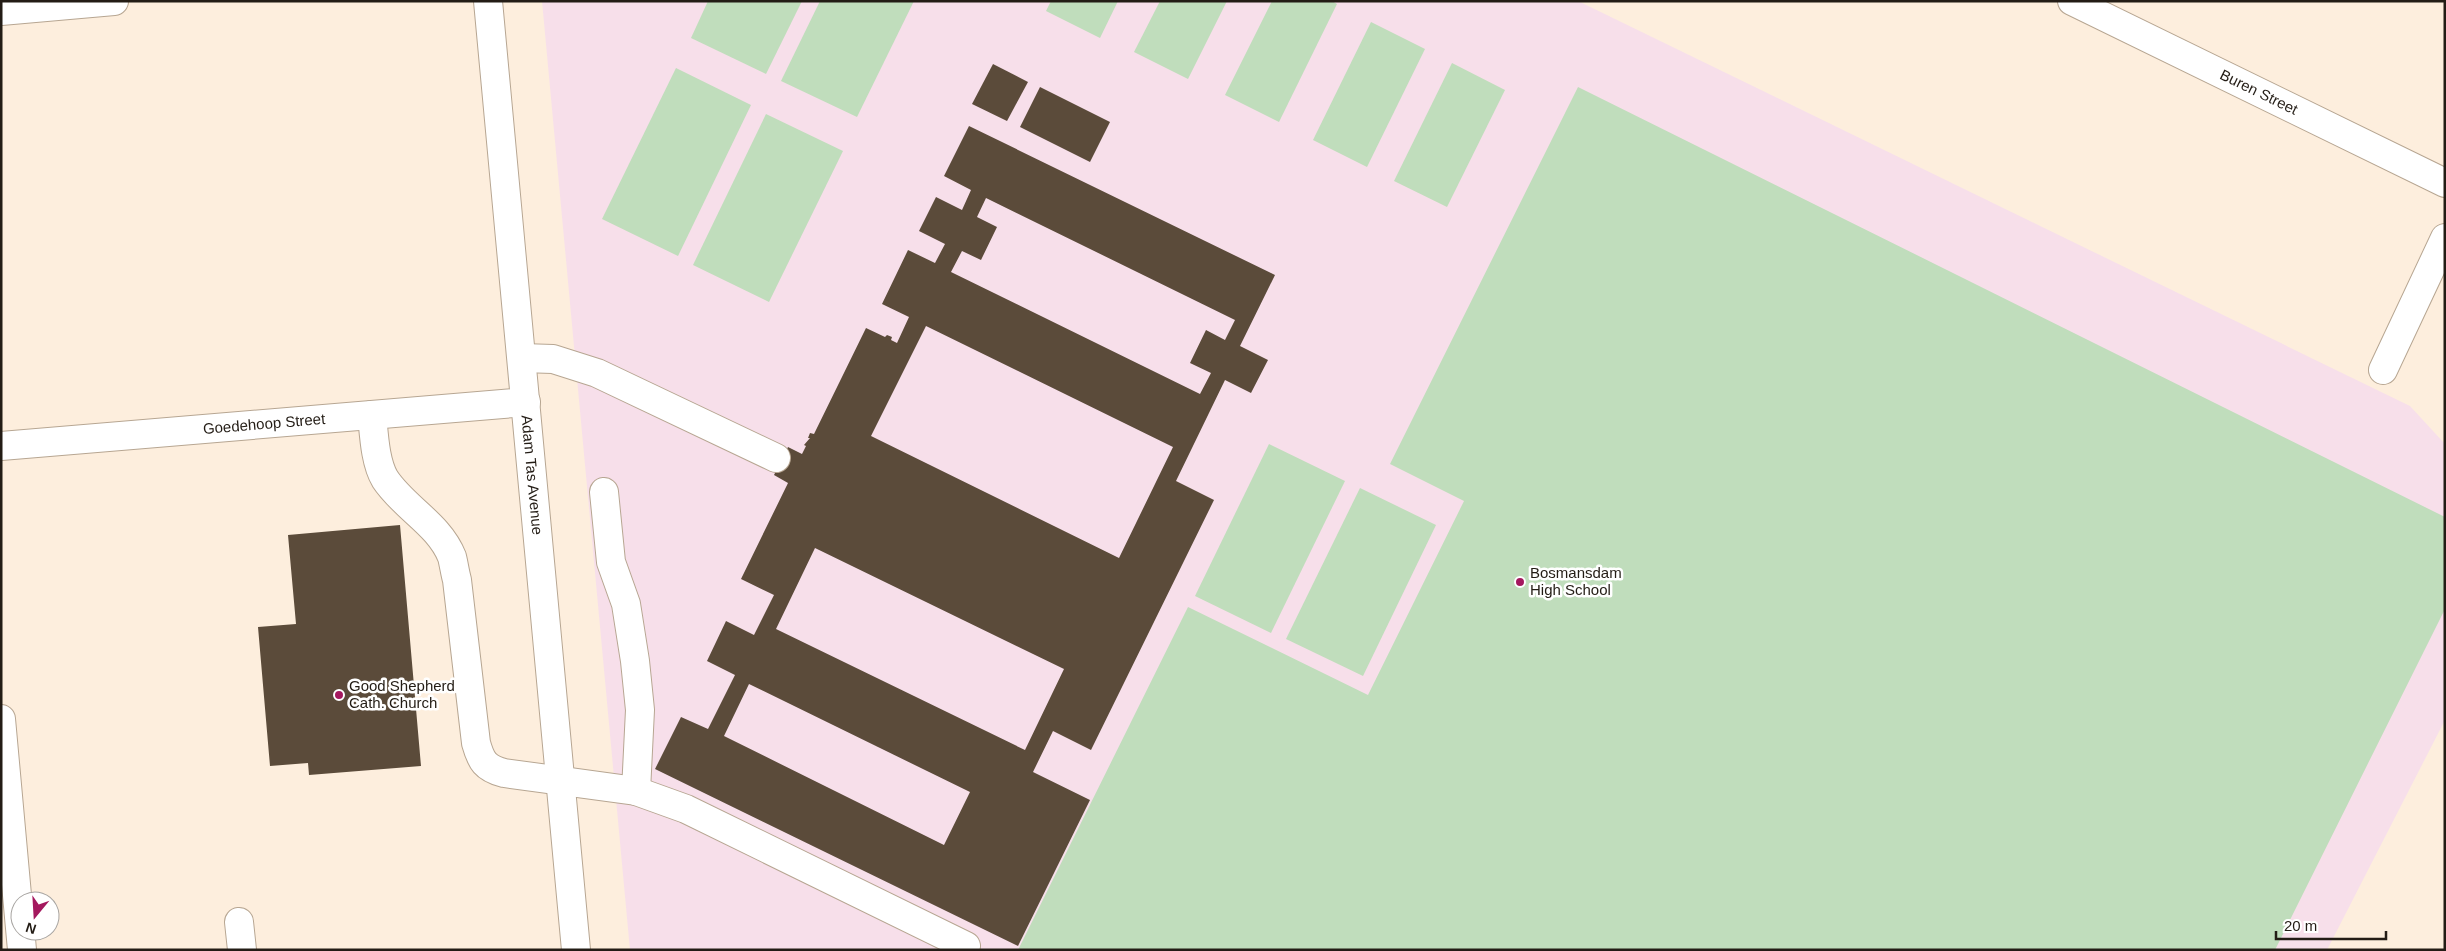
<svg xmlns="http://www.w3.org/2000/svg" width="2446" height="951" viewBox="0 0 2446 951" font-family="Helvetica,sans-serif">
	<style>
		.education { fill: #f7dfea }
		.green { fill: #c0ddbc }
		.building { fill: #5b4b3a; fill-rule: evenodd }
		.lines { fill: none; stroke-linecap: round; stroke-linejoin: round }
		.minor-casing { stroke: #b7a692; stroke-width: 30 }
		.minor { stroke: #fff; stroke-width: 28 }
		.poi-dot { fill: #a4185e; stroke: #fff; stroke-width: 2 }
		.labels { text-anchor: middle; stroke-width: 5; stroke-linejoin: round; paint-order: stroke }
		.street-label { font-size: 15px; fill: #231c15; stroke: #fff }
		.poi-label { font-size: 15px; fill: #231c15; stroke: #fff; text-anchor: start }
	</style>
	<rect width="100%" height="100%" fill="#fdeedd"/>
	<path class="education" d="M 542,1 L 1578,1 L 2410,406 L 2445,444 L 2445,720 L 2327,950 L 630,950 Z"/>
	<g class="green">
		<path d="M 708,1 L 802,1 L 766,74 L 691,38 Z"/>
		<path d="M 820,1 L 914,1 L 857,117 L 781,81 Z"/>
		<path d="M 1051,1 L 1118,1 L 1100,38 L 1046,11 Z"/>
		<path d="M 1160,1 L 1227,1 L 1188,79 L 1134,52 Z"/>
		<path d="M 1272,1 L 1332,1 L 1337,4 L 1279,122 L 1225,95 Z"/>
		<path d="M 1371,22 L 1425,49 L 1367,167 L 1313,140 Z"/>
		<path d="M 1452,63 L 1505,90 L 1447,207 L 1394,181 Z"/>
		<path d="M 676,68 L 751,105 L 678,256 L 602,219 Z"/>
		<path d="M 1578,87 L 2445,517 L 2445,609 L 2275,950 L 1018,950 L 1188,607 L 1368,695 L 1464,501 L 1390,464 Z"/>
		<path d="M 766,114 L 843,151 L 769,302 L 693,265 Z"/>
		<path d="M 1269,444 L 1345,481 L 1271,633 L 1195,596 Z"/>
		<path d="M 1360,488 L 1436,525 L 1363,676 L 1286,639 Z"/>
	</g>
	<g class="building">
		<path d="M 993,64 L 1028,82 L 1007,121 L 972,104 Z"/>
		<path d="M 1040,87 L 1110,122 L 1090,162 L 1020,127 Z"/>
		<path d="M 969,126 L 1275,275 L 1240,346 L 1268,360 L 1251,393 L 1225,380 L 1176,481 L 1214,500 L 1091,750 L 1053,731 L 1033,772 L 1090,800 L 1018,946 L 655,769 L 681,717 L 708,729 L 735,675 L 707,661 L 726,621 L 754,635 L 774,595 L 741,579 L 788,483 L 774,475 L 788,447 L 802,454 L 806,446 L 804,445 L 810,438 L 808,438 L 810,433 L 814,434 L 866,328 L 885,337 L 887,335 L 892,337 L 891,340 L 897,343 L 909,317 L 882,304 L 908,250 L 935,263 L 945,244 L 919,231 L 936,197 L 962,210 L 971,190 L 944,176 ZM 986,198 L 1235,320 L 1225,340 L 1206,330 L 1190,363 L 1211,373 L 1200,394 L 951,272 L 962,251 L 981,260 L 997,227 L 977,217 ZM 926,326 L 1173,447 L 1119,558 L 871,436 ZM 815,548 L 1064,669 L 1025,750 L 776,629 ZM 749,684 L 970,792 L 944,845 L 724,736 Z"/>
		<path d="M 400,525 L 421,766 L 309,775 L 308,763 L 270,766 L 258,627 L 296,624 L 288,535 Z"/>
	</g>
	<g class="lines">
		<defs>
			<g id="minor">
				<path id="s1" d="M 488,1 L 576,950"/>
				<path id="s2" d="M 2072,1 L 2445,183"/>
				<path d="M 1,11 L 114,1"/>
				<path d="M 522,358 L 553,359 L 597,373 L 776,458"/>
				<path d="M 2383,370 L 2445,238"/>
				<path d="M 372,415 C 374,435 375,462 385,479 C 404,508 439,524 452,557 C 454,565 455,573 457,580 L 476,743 C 481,761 485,768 504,773 L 636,791 L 686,809 L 966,946"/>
				<path id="s3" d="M 1,446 L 526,402"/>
				<path d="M 604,492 L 611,562 L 626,604 L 635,661 L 640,710 L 636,791"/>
				<path d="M 1,719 L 22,950"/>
				<path d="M 239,922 L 242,950"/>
			</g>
		</defs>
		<use href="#minor" class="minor-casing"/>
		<use href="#minor" class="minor"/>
	</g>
	<g class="poi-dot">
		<circle cx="1520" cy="582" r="5"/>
		<circle cx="339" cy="695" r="5"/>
	</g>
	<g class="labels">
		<g class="street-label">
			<text dy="5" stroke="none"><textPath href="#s2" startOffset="208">Buren Street</textPath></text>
			<text dy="5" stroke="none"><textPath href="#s3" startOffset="264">Goedehoop Street</textPath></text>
			<text dy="5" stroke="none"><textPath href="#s1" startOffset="476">Adam Tas Avenue</textPath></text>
		</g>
		<g class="poi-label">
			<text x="1530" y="578">Bosmansdam<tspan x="1530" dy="17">High School</tspan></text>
			<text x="349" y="691">Good Shepherd<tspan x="349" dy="17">Cath. Church</tspan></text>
		</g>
	</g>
	<rect width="2446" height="951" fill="none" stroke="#231c15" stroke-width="5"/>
	<g transform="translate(35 916) rotate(198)"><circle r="24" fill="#ffffff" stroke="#a7a4a1"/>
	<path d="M0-4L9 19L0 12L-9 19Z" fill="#a4185e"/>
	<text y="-8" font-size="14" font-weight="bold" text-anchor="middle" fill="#231c15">N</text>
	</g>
	<path d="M2276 931v8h110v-8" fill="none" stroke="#231c15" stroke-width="2.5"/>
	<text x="2284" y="931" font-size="15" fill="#231c15" stroke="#ffffff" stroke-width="4" paint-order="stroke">20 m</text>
</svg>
